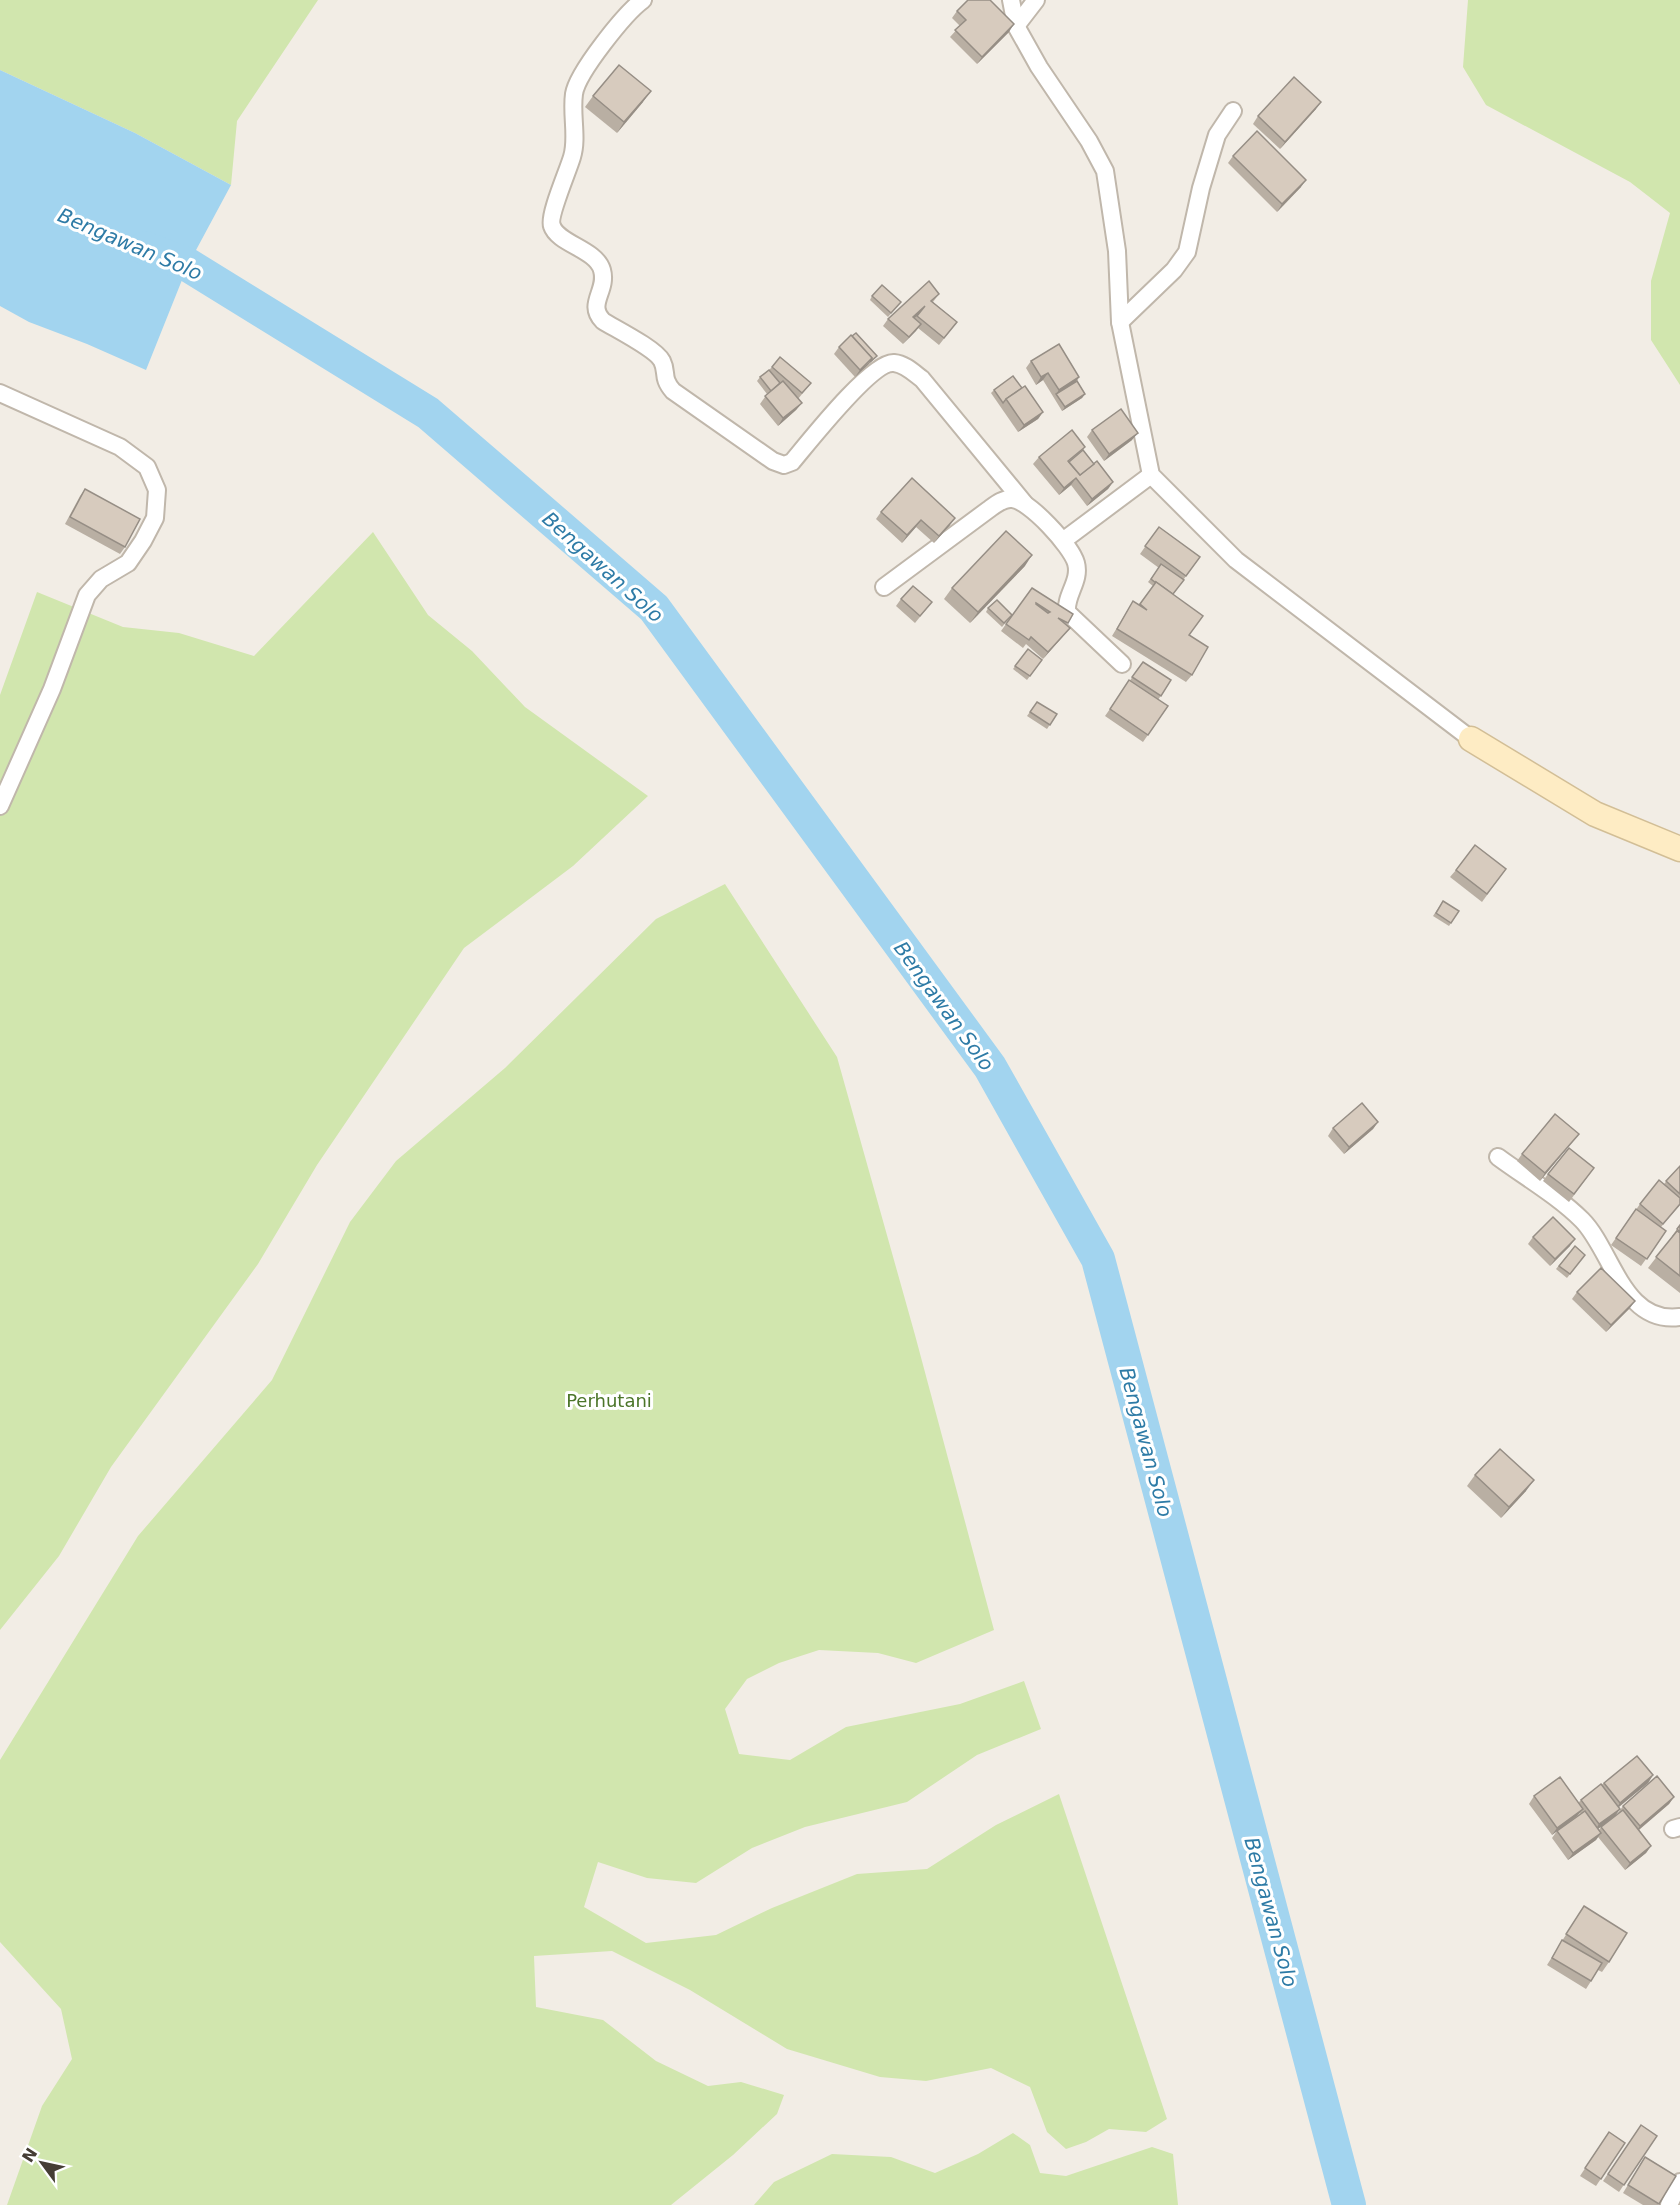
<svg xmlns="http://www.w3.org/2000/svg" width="1680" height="2205" viewBox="0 0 1680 2205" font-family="'DejaVu Sans',sans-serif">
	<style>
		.green { fill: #d1e6ae }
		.water { fill: #a2d4ef }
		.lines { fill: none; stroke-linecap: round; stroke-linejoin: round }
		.river { stroke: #a2d4ef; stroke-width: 34 }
		.street-casing { stroke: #c0b7ab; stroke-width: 20 }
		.secondary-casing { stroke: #d2be96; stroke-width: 27 }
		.street { stroke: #fff; stroke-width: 16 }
		.secondary { stroke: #feecc4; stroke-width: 24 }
		.wall { fill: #b9afa3 }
		.shaded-wall { fill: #968e85 }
		.building { fill: #d7cbbe; stroke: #968e85; stroke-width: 1.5; fill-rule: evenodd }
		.labels { text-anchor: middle; stroke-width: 6; stroke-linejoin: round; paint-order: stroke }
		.park-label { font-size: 18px; fill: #4b7529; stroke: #fff }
		.water-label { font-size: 20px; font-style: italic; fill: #2e7ba6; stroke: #fff }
	</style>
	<rect width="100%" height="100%" fill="#f2ede5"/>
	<g class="green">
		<path d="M 0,0 L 318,0 L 237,121 L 231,185 L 135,133 L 0,70 Z"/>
		<path d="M 1468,0 L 1680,0 L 1680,385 L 1651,340 L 1651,281 L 1670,213 L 1630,182 L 1486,105 L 1463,67 Z"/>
		<path d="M 373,532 L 428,615 L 472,651 L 525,707 L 648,796 L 573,866 L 464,948 L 317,1165 L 258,1264 L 111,1467 L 59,1556 L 0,1630 L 0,695 L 37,592 L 123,627 L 179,633 L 254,656 Z"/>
		<path d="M 725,884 L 837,1057 L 915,1335 L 994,1630 L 916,1663 L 878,1653 L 819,1650 L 779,1663 L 747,1679 L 725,1709 L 739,1754 L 790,1760 L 846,1727 L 960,1704 L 1024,1681 L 1041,1729 L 977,1755 L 907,1802 L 805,1827 L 752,1848 L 696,1883 L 647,1878 L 598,1862 L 584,1907 L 646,1943 L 716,1935 L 772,1908 L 857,1874 L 927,1869 L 996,1825 L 1059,1794 L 1167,2119 L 1146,2132 L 1109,2129 L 1086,2142 L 1066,2149 L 1047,2132 L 1030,2087 L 991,2068 L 926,2081 L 880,2077 L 787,2049 L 690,1990 L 612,1951 L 534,1956 L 536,2007 L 603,2020 L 656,2061 L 708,2086 L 741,2082 L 784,2095 L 777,2114 L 733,2155 L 671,2205 L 7,2205 L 42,2106 L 72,2059 L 61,2009 L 0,1942 L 0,1760 L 138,1536 L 272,1380 L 350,1222 L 396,1161 L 505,1068 L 656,919 Z"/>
		<path d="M 1013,2133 L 1030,2145 L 1040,2173 L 1066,2176 L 1152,2147 L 1173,2154 L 1178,2205 L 754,2205 L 774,2182 L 832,2154 L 891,2157 L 935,2173 L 978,2154 Z"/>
	</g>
	<path class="water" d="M 0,70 L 135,133 L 231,185 L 188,265 L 146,370 L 87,344 L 29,322 L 0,306 Z"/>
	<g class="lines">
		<path class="river" d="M 145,248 L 188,265 L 428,413 L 654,608 L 990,1067 L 1098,1259 L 1349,2205"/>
		<defs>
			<g id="street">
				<path d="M 643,0 C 625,13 577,73 574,94 C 571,115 578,138 572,157 C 568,171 548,216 552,226 C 558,244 596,249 602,270 C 608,291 586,304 603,321 C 616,329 656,349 662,361 C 668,373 661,377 673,391 L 773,461 L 784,465 L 792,462 C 808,443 872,361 894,363 C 905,364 914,373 922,379 L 1025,504"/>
				<path d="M 1011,0 L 1016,26 L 1039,67 L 1089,141 L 1105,171 L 1117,251 L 1120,322 L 1151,475 L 1236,560 L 1471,739"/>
				<path d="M 1016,26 L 1036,0"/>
				<path d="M 1120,322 L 1174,270 L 1187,252 L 1201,188 L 1217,135 L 1233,111"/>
				<path d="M 0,393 L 120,447 L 147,467 L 157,490 L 155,518 L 143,541 L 128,563 L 101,579 L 87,595 L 52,689 L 0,806"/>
				<path d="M 1064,540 L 1151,475"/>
				<path d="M 884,587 L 988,510 C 995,505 1003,498 1012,499 C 1029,500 1071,546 1076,563 C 1081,581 1065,595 1067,612 L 1122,664"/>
				<path d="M 1498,1157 C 1525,1177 1558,1196 1582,1220 C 1612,1250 1623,1325 1680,1317"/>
				<path d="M 1673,1829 L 1680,1827"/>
				<path d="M 1669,2205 L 1680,2182"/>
			</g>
			<path id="secondary" d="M 1471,739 L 1595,814 L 1680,849"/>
		</defs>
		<use href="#street" class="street-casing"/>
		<use href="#secondary" class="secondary-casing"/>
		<use href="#street" class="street"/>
		<use href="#secondary" class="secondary"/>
	</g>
	<g class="wall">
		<path d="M 957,11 L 1009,32 L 977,64 L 950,37 L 960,26 L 952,18 Z"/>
		<path d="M 593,96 L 643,102 L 617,133 L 585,107 Z"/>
		<path d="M 1316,109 L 1280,149 L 1253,124 L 1258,116 Z"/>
		<path d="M 1233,156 L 1301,187 L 1277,212 L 1228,163 Z"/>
		<path d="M 939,294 L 933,302 L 957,322 L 939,345 L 918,328 L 903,344 L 883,326 L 888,319 Z"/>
		<path d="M 872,296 L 901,302 L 888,317 L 870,300 Z"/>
		<path d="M 839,347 L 877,356 L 874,359 L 855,377 L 834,354 Z"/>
		<path d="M 1031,361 L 1079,377 L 1077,381 L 1085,394 L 1082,398 L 1062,411 L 1043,380 L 1036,385 L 1026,368 Z"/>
		<path d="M 772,367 L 811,383 L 798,399 L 802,403 L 796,410 L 778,426 L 760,404 L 767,394 L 757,381 L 760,377 L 769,370 Z"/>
		<path d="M 1022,388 L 1043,412 L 1038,419 L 1018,432 L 991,393 L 994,390 Z"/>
		<path d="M 1092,430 L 1132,440 L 1104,461 L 1087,437 Z"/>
		<path d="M 1085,447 L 1083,450 L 1094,464 L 1113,482 L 1108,489 L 1087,506 L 1071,485 L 1059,495 L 1033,464 L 1039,457 Z"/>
		<path d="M 85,489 L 125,547 L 120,554 L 65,524 L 80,496 Z"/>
		<path d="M 881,512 L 950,525 L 934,543 L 916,527 L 902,543 L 876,519 Z"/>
		<path d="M 1159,527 L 1200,557 L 1173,594 L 1189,635 L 1192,675 L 1186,682 L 1112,636 L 1133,601 L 1139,605 L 1153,586 L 1148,582 L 1159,568 L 1140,554 Z"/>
		<path d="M 1025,566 L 970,623 L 944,599 L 952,588 Z"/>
		<path d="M 1032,588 L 1073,614 L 1066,625 L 1064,635 L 1043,659 L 1026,644 L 1023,648 L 1001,631 Z"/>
		<path d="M 901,599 L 932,602 L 915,623 L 896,606 Z"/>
		<path d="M 988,608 L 1012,615 L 1002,627 L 986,612 Z"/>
		<path d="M 1028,649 L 1042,660 L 1027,680 L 1013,669 Z"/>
		<path d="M 1143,662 L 1171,680 L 1158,700 L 1168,706 L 1143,742 L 1105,716 Z"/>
		<path d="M 1037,702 L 1057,714 L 1047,729 L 1027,716 Z"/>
		<path d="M 1506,869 L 1482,902 L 1450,877 L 1456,870 Z"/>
		<path d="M 1443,901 L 1459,911 L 1449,926 L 1433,916 Z"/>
		<path d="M 1378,1122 L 1373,1129 L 1344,1154 L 1328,1136 L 1333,1128 Z"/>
		<path d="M 1573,1141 L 1540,1181 L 1517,1161 L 1522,1154 Z"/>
		<path d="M 1680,1166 L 1680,1205 L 1661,1227 L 1666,1231 L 1641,1266 L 1611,1245 L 1640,1204 L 1664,1184 Z"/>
		<path d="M 1594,1168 L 1569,1202 L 1543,1181 L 1548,1174 Z"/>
		<path d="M 1680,1225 L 1680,1293 L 1648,1268 L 1672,1237 L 1672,1236 Z"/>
		<path d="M 1533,1237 L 1570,1246 L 1550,1266 L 1528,1244 Z"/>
		<path d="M 1575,1246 L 1585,1255 L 1567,1278 L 1556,1269 Z"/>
		<path d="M 1577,1292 L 1630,1308 L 1606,1332 L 1572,1299 Z"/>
		<path d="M 1475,1475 L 1526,1491 L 1501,1518 L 1467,1486 Z"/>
		<path d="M 1653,1775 L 1648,1783 L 1619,1807 L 1620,1809 L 1615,1816 L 1598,1829 L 1599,1830 L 1601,1827 L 1618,1814 L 1618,1813 L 1623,1806 L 1674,1797 L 1669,1804 L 1639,1830 L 1651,1846 L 1646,1853 L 1625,1870 L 1598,1837 L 1596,1840 L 1568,1860 L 1552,1838 L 1557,1831 L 1581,1814 L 1580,1813 L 1577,1816 L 1552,1835 L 1529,1804 L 1534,1796 L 1578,1803 L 1581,1800 L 1604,1783 Z"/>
		<path d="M 1584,1906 L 1609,1962 L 1602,1972 L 1598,1970 L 1586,1989 L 1547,1965 Z"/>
		<path d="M 1641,2125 L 1657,2136 L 1619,2192 L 1603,2181 Z"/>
		<path d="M 1609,2132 L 1625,2143 L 1596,2186 L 1580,2176 Z"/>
		<path d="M 1645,2157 L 1676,2176 L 1658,2205 L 1643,2205 L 1623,2193 Z"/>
	</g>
	<g class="shaded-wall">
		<path d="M 1014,24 L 1009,32 L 977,64 L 982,57 Z"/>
		<path d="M 651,91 L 643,102 L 617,133 L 624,122 Z"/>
		<path d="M 1321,102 L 1316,109 L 1280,149 L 1285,142 Z"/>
		<path d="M 1306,180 L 1301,187 L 1277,212 L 1282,204 Z"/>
		<path d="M 925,306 L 919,314 L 908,324 L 913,317 Z"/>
		<path d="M 921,324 L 916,331 L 903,344 L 909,337 Z"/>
		<path d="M 877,356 L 874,359 L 855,377 L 860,370 Z"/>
		<path d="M 1048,373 L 1043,380 L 1036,385 L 1041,377 Z"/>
		<path d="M 1079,377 L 1074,384 L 1056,394 L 1059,390 Z"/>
		<path d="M 1085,394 L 1082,398 L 1062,411 L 1065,407 Z"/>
		<path d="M 802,403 L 796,410 L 778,426 L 783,418 Z"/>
		<path d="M 1043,412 L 1038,419 L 1018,432 L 1024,425 Z"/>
		<path d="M 1138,433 L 1132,440 L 1104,461 L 1109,454 Z"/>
		<path d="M 1076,478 L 1071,485 L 1059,495 L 1064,488 Z"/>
		<path d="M 1113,482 L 1108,489 L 1087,506 L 1092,499 Z"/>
		<path d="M 955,518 L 950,525 L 934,543 L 939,536 Z"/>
		<path d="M 921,520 L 916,527 L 902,543 L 907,535 Z"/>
		<path d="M 1032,555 L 1025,566 L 970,623 L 978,612 Z"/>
		<path d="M 1070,628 L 1064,635 L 1043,659 L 1048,652 Z"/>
		<path d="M 1378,1122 L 1373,1129 L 1344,1154 L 1349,1147 Z"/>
		<path d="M 1579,1134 L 1573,1141 L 1540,1181 L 1545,1173 Z"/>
		<path d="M 1575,1239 L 1570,1246 L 1550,1266 L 1555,1259 Z"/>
		<path d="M 1635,1301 L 1630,1308 L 1606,1332 L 1611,1325 Z"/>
		<path d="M 1534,1480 L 1526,1491 L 1501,1518 L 1509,1507 Z"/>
		<path d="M 1653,1775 L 1648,1783 L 1615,1810 L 1620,1803 Z"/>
		<path d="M 1674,1797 L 1669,1804 L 1635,1833 L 1640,1826 Z"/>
		<path d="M 1583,1809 L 1577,1816 L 1552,1835 L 1557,1828 Z"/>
		<path d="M 1620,1809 L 1615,1816 L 1594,1832 L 1599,1824 Z"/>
		<path d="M 1601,1833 L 1596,1840 L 1568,1860 L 1573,1853 Z"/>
		<path d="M 1651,1846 L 1646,1853 L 1625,1870 L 1630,1863 Z"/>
	</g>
	<g class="building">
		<path d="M 968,0 L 990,0 L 1014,24 L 982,57 L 955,30 L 966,20 L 957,11 Z"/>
		<path d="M 619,65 L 651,91 L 624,122 L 593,96 Z"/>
		<path d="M 1294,77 L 1321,102 L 1285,142 L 1258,116 Z"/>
		<path d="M 1257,131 L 1306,180 L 1282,204 L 1233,156 Z"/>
		<path d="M 929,281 L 939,294 L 931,301 L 957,322 L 944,338 L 917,316 L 925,306 L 913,317 L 921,324 L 909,337 L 888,319 Z"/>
		<path d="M 882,285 L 901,302 L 891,313 L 872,296 Z"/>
		<path d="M 856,333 L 877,356 L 870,362 L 872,358 L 852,336 Z"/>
		<path d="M 851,335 L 872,358 L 860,370 L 839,347 Z"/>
		<path d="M 1059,344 L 1079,377 L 1059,390 L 1048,373 L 1041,377 L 1031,361 Z"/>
		<path d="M 780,357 L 811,383 L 802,393 L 772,367 Z"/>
		<path d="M 769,370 L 780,383 L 771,391 L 760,377 Z"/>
		<path d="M 1013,376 L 1022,388 L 1006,399 L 1003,403 L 994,390 Z"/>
		<path d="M 783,381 L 802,403 L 783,418 L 765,396 Z"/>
		<path d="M 1077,381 L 1085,394 L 1065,407 L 1056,394 Z"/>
		<path d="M 1025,386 L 1043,412 L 1024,425 L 1006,399 Z"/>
		<path d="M 1121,409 L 1138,433 L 1109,454 L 1092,430 Z"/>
		<path d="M 1072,430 L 1085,447 L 1068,461 L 1080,475 L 1097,461 L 1113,482 L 1092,499 L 1076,478 L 1064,488 L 1039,457 Z"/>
		<path d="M 1083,450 L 1094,464 L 1080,475 L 1069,462 Z"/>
		<path d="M 912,478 L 955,518 L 939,536 L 921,520 L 907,535 L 881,512 Z"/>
		<path d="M 85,489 L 140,519 L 125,547 L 70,517 Z"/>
		<path d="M 1159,527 L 1200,557 L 1186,576 L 1145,546 Z"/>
		<path d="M 1006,531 L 1032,555 L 978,612 L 952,588 Z"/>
		<path d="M 1161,564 L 1184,580 L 1173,594 L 1156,582 L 1156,583 L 1151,579 Z"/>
		<path d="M 1156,582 L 1203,616 L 1189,635 L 1208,647 L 1192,675 L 1117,629 L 1133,601 L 1147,610 L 1140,604 Z"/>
		<path d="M 913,586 L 932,602 L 920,616 L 901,599 Z"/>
		<path d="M 1032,588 L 1073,614 L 1068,623 L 1058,618 L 1070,628 L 1048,652 L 1031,637 L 1029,640 L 1006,624 ZM 1036,603 L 1050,612 L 1048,613 L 1036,604 Z"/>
		<path d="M 997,600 L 1012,615 L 1004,623 L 988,608 Z"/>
		<path d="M 1028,649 L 1042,660 L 1030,676 L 1015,666 Z"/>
		<path d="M 1143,662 L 1171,680 L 1161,696 L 1132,677 Z"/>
		<path d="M 1129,680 L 1168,706 L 1148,735 L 1110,709 Z"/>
		<path d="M 1037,702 L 1057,714 L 1050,725 L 1030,712 Z"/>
		<path d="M 1475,845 L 1506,869 L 1487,894 L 1456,870 Z"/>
		<path d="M 1443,901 L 1459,911 L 1451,923 L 1436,913 Z"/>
		<path d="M 1362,1103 L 1378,1122 L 1349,1147 L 1333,1128 Z"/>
		<path d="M 1555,1114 L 1579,1134 L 1545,1173 L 1522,1154 Z"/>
		<path d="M 1569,1148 L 1594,1168 L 1574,1194 L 1548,1174 Z"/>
		<path d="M 1680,1166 L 1680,1194 L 1666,1181 Z"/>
		<path d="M 1659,1180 L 1680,1198 L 1680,1204 L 1663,1224 L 1640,1204 Z"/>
		<path d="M 1636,1209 L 1666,1231 L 1647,1259 L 1616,1238 Z"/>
		<path d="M 1553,1217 L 1575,1239 L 1555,1259 L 1533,1237 Z"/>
		<path d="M 1680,1225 L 1680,1232 L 1677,1229 Z"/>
		<path d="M 1677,1231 L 1680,1233 L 1680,1276 L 1656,1257 Z"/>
		<path d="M 1575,1246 L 1585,1255 L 1570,1274 L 1559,1266 Z"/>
		<path d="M 1601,1268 L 1635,1301 L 1611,1325 L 1577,1292 Z"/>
		<path d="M 1500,1449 L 1534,1480 L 1509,1507 L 1475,1475 Z"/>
		<path d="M 1637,1756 L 1653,1775 L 1620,1803 L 1604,1783 Z"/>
		<path d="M 1657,1776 L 1674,1797 L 1640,1826 L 1623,1806 Z"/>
		<path d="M 1560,1777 L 1583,1809 L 1557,1828 L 1534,1796 Z"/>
		<path d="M 1601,1784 L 1620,1809 L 1599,1824 L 1581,1800 Z"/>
		<path d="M 1623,1810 L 1651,1846 L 1630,1863 L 1601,1827 Z"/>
		<path d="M 1585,1811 L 1601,1833 L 1573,1853 L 1557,1831 Z"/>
		<path d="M 1584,1906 L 1627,1933 L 1609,1962 L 1566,1934 Z"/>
		<path d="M 1562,1940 L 1602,1963 L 1591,1981 L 1552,1958 Z"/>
		<path d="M 1641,2125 L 1657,2136 L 1624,2185 L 1608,2174 Z"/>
		<path d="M 1609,2132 L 1625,2143 L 1601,2179 L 1585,2168 Z"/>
		<path d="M 1645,2157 L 1676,2176 L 1659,2204 L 1628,2185 Z"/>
	</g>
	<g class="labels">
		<g class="park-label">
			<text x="609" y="1407">Perhutani</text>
		</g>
		<g class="water-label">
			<text transform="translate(130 244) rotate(23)" y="7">Bengawan Solo</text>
			<text transform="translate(603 567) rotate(42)" y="7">Bengawan Solo</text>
			<text transform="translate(944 1006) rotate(54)" y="7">Bengawan Solo</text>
			<text transform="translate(1146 1442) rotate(75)" y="7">Bengawan Solo</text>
			<text transform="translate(1271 1912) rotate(75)" y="7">Bengawan Solo</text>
		</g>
	</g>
	<g transform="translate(42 2163) rotate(303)" stroke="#ffffff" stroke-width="4.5" paint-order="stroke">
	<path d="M0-4.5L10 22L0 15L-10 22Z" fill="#453d35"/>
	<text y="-9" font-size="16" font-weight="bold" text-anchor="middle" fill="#453d35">N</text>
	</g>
</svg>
